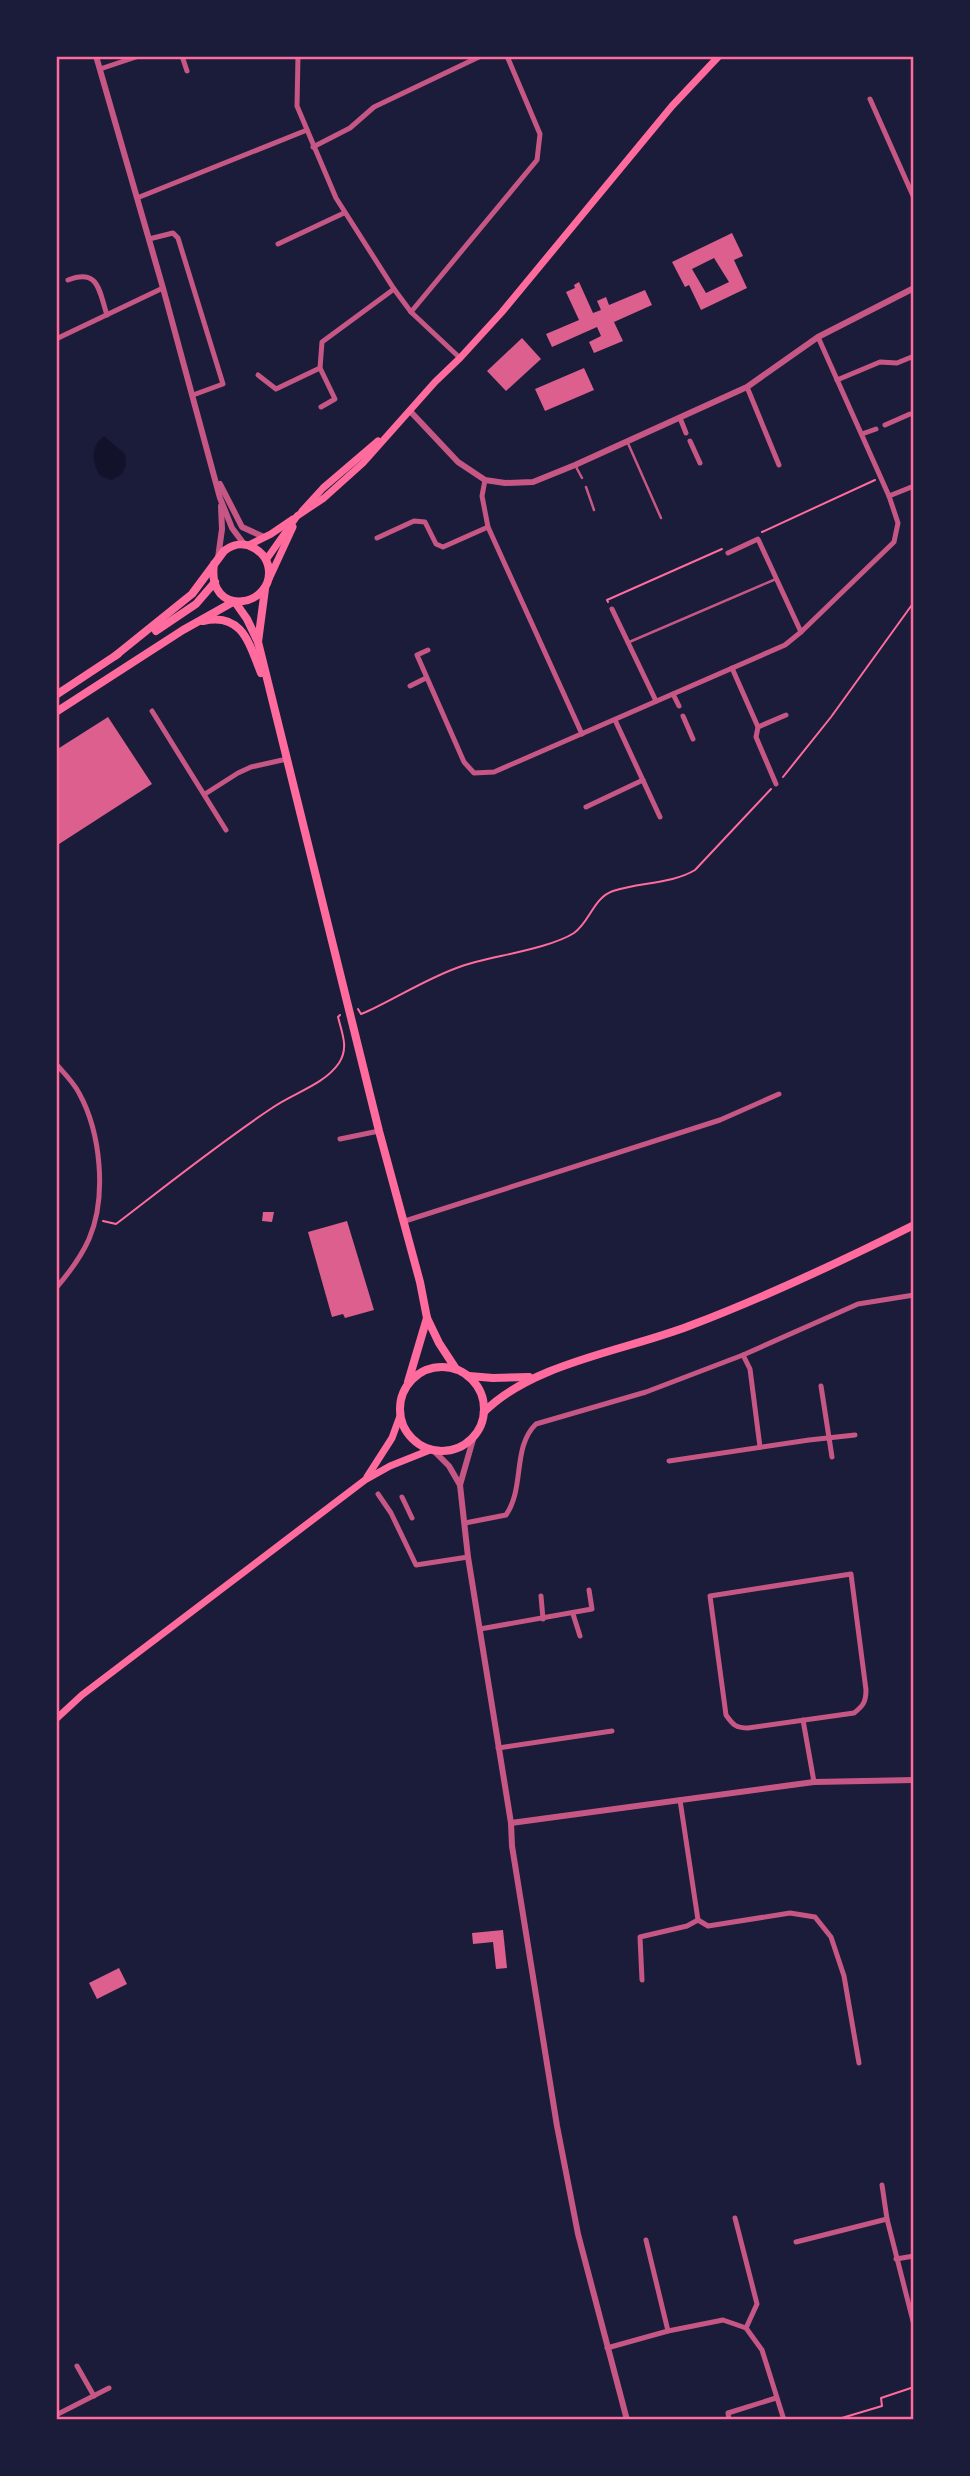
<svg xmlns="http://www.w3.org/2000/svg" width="970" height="2476" viewBox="0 0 970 2476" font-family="'Source Sans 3',sans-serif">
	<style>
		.water { fill: #12122b }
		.building { fill: #dd5f8e; fill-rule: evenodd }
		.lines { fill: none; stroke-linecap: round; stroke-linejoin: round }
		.path { stroke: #ff6b9d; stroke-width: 2 }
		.service { stroke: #c65784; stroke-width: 2.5 }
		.minor { stroke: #c65784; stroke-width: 5 }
		.tertiary { stroke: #c65784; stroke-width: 6 }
		.secondary { stroke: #ff6b9d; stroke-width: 7 }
		.primary { stroke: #ff6b9d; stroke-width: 8 }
		.neatline { fill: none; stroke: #ff6b9d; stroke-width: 2.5 }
	</style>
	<rect width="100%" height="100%" fill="#1b1b3a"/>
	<path class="water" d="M 104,436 L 125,454 L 126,465 L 122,474 L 112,480 L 100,476 C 92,461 90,447 104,436 Z"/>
	<g class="building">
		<path d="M 732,233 L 743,256 L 734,260 L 747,288 L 701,310 L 689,285 L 685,287 L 672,262 ZM 714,258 L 729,282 L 706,293 L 692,269 Z"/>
		<path d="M 579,282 L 593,313 L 601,310 L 597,301 L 606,297 L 609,305 L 645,290 L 652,305 L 614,322 L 623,341 L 594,353 L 589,342 L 601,336 L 597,327 L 552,347 L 546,334 L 579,320 L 566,292 L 575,288 L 574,285 Z"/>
		<path d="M 522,338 L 541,359 L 506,391 L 487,371 Z"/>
		<path d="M 584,368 L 594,390 L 545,411 L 535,389 Z"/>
		<path d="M 108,717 L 152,784 L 56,846 L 56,750 Z"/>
		<path d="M 263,1212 L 274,1212 L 272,1222 L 262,1221 Z"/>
		<path d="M 347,1221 L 374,1310 L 345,1318 L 343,1314 L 332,1317 L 308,1232 Z"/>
		<path d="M 503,1930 L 507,1968 L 496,1969 L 493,1942 L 473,1944 L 472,1933 Z"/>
		<path d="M 119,1968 L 127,1984 L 97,1999 L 89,1983 Z"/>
	</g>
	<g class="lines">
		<g class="path">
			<path d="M 762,532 L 875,480"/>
			<path d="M 608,602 L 607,600 L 722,549"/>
			<path d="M 783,777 L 831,717 L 914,602"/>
			<path d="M 358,1009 L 361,1014 L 366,1012 C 397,998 429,977 462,966 C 492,956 549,949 574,933 C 590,922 593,898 613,891 C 639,882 672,884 695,870 L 771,789"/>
			<path d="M 103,1221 L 116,1224 C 167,1185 218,1144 272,1108 C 293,1093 324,1085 339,1063 C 349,1048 342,1033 338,1017 L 340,1015"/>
			<path d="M 835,2420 L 882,2406 L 881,2398 L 914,2387"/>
		</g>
		<g class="service">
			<path d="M 627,441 L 661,518"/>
			<path d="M 575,465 L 582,478"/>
			<path d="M 586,487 L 594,510"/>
			<path d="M 627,643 L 776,579"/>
		</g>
		<g class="minor">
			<path d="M 182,56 L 187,71"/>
			<path d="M 298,56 L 297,106 L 336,198 L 394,289 L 411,312 L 460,358"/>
			<path d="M 100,69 L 139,56"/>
			<path d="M 870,99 L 914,198"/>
			<path d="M 313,147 L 350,128 L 374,107 L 481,56"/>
			<path d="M 137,198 L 307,130"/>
			<path d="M 149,239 L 173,233 L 178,238 L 223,384 L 193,395"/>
			<path d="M 278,244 L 344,213"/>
			<path d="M 68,280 C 99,268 99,291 107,315"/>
			<path d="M 411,312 L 537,160 L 540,134 L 507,56"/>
			<path d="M 56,339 L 163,288"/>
			<path d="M 258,375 L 276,389 L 320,368"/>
			<path d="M 837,380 L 880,362 L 897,363 L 914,356"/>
			<path d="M 747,387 L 779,465"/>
			<path d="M 321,407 L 335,399 L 320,368 L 322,342 L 394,289"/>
			<path d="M 680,418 L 686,433"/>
			<path d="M 885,425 L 910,414"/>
			<path d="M 862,434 L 876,429"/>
			<path d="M 690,441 L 700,463"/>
			<path d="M 485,480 L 482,496 L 488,527 L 582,734"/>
			<path d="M 889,496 L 914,486"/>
			<path d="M 377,538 L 414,521 L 425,522 L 436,544 L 443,547 L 488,527"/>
			<path d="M 728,553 L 758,539 L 801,632"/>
			<path d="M 612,609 L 656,701"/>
			<path d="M 428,650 L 417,655 L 464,762 L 474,773 L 494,772 L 785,645 L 801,632 L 894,542 L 898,523 L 889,496 L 818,337"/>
			<path d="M 732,668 L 758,727 L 756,737 L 776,784"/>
			<path d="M 410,686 L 426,678"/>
			<path d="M 673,694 L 679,706"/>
			<path d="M 152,711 L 226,830"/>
			<path d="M 683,716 L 693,739"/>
			<path d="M 615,720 L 660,817"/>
			<path d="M 758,727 L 786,715"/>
			<path d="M 205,794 L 238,773 L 251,767 L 287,759"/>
			<path d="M 586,807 L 643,780"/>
			<path d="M 56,1064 C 64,1073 74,1083 79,1093 C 101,1133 107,1197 89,1239 C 81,1257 69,1273 56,1288"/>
			<path d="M 340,1139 L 379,1131"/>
			<path d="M 405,1221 L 720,1120 L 779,1094"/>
			<path d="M 743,1355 L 750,1369 L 760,1447"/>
			<path d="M 821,1386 L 832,1457"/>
			<path d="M 669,1461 L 809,1440 L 855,1435"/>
			<path d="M 378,1494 L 391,1513 L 416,1565 L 468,1557"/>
			<path d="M 402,1497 L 412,1518"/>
			<path d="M 465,1523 L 506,1515 C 525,1488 512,1447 536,1424 L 646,1392 L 743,1355 L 858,1304 L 914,1295"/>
			<path d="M 851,1574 L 866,1690 C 866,1702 863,1706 854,1713 L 748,1728 C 736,1728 733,1725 726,1715 L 710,1596 Z"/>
			<path d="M 541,1596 L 543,1619"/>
			<path d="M 573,1614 L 580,1636"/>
			<path d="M 480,1629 L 592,1609 L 589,1590"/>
			<path d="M 803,1720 L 814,1782"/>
			<path d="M 498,1748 L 612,1731"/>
			<path d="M 680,1800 L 698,1920 L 708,1926 L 790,1913 L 815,1917 L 831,1937 L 844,1976 L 859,2063"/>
			<path d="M 642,1980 L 640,1937 L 687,1926 L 698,1920"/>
			<path d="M 882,2185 L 887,2219 L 914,2325"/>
			<path d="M 735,2218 L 757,2304 L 746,2328"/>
			<path d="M 646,2240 L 668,2331"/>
			<path d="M 796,2242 L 887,2219"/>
			<path d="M 896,2259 L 914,2256"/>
			<path d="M 607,2348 L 668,2331 L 723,2320 L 746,2328 L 762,2350 L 784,2420"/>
			<path d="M 77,2366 L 94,2396"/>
			<path d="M 56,2415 L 109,2388"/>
			<path d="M 729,2420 L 728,2413 L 776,2398"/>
		</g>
		<g class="tertiary">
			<path d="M 96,56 L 163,288 L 220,498 L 232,528 L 244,544"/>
			<path d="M 410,411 L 458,462 L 485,480 L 505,483 L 533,482 L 575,465 L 747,387 L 818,337 L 914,288"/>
			<path d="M 220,484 L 242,527 L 264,537"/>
			<path d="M 218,558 L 222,529 L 221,506"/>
			<path d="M 474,1436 L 460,1485 L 468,1557 L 511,1823 L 512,1846 L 557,2126 L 578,2234 L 627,2420"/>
			<path d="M 433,1450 L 449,1466 L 460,1485"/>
			<path d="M 511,1823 L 814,1782 L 914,1780"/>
		</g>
		<g class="secondary">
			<path d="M 302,511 L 323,488 L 378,441"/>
			<path d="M 249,545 L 271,534 L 293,519"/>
			<path d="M 266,560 L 297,516 L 324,498 L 363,463 L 435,382 L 460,358 L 502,312 L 672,106 L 719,56"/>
			<path d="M 269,579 L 293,527"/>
			<path d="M 367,1477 L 392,1438 L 400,1416"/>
			<path d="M 56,1719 L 82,1695 L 365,1480 L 390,1466 L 430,1450"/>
		</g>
		<g class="primary">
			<path d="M 235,602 L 247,619 L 258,642 L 379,1131 L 420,1282 L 427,1318 L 439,1343 L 456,1369"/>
			<path d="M 203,621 C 242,612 249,643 261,673"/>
			<path d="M 156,631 L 196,604 L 215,582"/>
			<path d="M 258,642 L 265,589"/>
			<path d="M 115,656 L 192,594 L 224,551 C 233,544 244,542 254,548 C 261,552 266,557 268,565 C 278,607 206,620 214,564"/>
			<path d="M 56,695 L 118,654"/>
			<path d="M 56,712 L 183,630 L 233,602"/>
			<circle cx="442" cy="1409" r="42"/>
			<path d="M 469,1376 L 493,1378 L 529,1377"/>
			<path d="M 408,1382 L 427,1318"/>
			<path d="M 484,1412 C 533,1363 624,1351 689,1326 C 766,1297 840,1262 914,1225"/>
		</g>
	</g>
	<rect width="970" height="2476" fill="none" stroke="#1b1b3a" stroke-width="116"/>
	<rect x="58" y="58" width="854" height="2360" class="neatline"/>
</svg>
